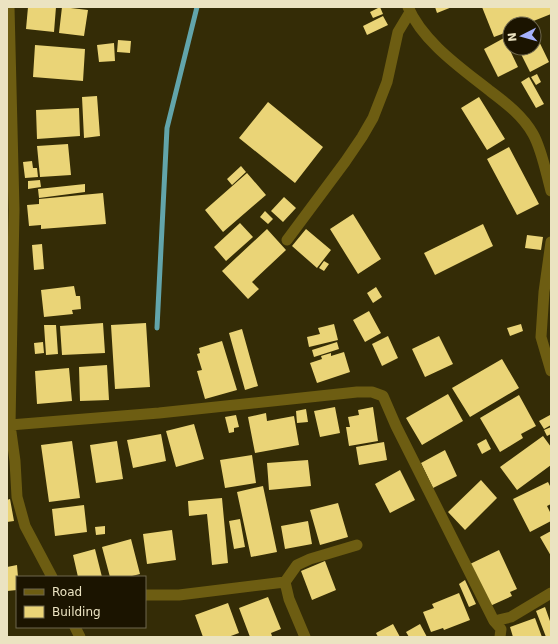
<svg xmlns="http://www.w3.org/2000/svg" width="558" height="644" font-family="'DejaVu Sans',sans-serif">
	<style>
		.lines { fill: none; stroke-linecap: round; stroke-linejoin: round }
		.stream { stroke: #62a5ab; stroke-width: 5 }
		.building { fill: #ead477 }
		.minor { stroke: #6d5d12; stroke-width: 11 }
		.tertiary { stroke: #6d5d12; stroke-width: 11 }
	</style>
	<rect width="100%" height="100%" fill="#342c06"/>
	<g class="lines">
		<path class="stream" d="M157,328L167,128L197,7"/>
	</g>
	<path class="building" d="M28,7H56L54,32L26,29Z
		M62,7L88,10L84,36L59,33Z
		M380,7L383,14L373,18L370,12Z
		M435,7H452L437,13Z
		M482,7H551V14L526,24H510V31L494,37Z
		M383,16L388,25L367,35L363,26Z
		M534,31L549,62L530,72L518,48H534Z
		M504,38L518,67L498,77L484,49Z
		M118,40L131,41L130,53L117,52Z
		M114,43L115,61L99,62L97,45Z
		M35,45L85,49L83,81L33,77Z
		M537,74L541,82L536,85L531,77Z
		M529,77L544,104L536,108L521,82Z
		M97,96L100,136L84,138L82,97Z
		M479,97L505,139L487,150L461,108Z
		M268,102L323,147L295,183L239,138Z
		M79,108L80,136L37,139L36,110Z
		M68,144L71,175L40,177L37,146Z
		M509,147L539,204L517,215L487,159Z
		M32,161L33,168H37L38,177L25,178L23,162Z
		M241,166L246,172L232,185L227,179Z
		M247,173L266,195L223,232L205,210Z
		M40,180L41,187L28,189V181Z
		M85,184V192L39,198L38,189Z
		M103,193L106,224L41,229V225L29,226L27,205L39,204V199Z
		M284,197L296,208L283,222L271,211Z
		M265,211L273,219L268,224L260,217Z
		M353,214L381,259L358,274L330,229Z
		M240,223L253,237L226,261L214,247Z
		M483,224L493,246L435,275L424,253Z
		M267,229L286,250L252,282L259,289L248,299L222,271Z
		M306,229L331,250L317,268L292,246Z
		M527,235L543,237L541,250L525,248Z
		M42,244L44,269L34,270L32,245Z
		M324,261L329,264L324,271L319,268Z
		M74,286L76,296H80L81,309L72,310L73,314L44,317L41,290Z
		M376,287L382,297L373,303L367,293Z
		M369,311L381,333L365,342L353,320Z
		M103,323L105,353L62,355L60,326Z
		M146,323L150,387L115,389L111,325Z
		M334,324L338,340L309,347L307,337L320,334L318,328Z
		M521,324L523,331L510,336L507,328Z
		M44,325H56L58,354L46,355Z
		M242,329L258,386L245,390L229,333Z
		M388,336L398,358L382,366L372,344Z
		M439,336L453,364L425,377L412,349Z
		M222,341L237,390L205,399L197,371L202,370L197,354L200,353L199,348Z
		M43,342L44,353L35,354L34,343Z
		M337,342L339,349L314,357L312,350Z
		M344,352L350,372L317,383L310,363L322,359L321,356L331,353V356Z
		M502,359L519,388L470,417L452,388Z
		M107,365L109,400L80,401L79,367Z
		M69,368L72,401L37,404L35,371Z
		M448,394L463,421L422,445L406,418Z
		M519,395L536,426L521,434L523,438L500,452L480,418Z
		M335,407L340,433L320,437L314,411Z
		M373,407L378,441L349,446L346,427H350L348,417L359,415L358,410Z
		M306,409L308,422L297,423L296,411Z
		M266,413L267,421L294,416L299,445L255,453L248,417Z
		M236,415L239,427L234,428V432L229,433L225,417Z
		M550,415L551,425L544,429L539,421Z
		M194,424L204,459L176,467L166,431Z
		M551,427V434L547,436L544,430Z
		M161,434L166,461L133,468L127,440Z
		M543,436L551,447V465L517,490L500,467Z
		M486,439L491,449L482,454L477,444Z
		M72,441L80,498L49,502L41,445Z
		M117,441L123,479L96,483L90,445Z
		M384,442L387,460L359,465L356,447Z
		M445,450L457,476L433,488L421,463Z
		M252,455L256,483L225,488L220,460Z
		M308,460L311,486L269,490L267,463Z
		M400,470L415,500L390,513L375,484Z
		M481,480L497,498L465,530L448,512Z
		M548,482L551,488V504L547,506L551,514V521L530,532L513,499Z
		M263,486L277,552L251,557L237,492Z
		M222,498L228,563L212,565L207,514L189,516L188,501Z
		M10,499L14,521L7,522V500Z
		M338,503L348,537L320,545L310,510Z
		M84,505L87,532L55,536L52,509Z
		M240,519L245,547L234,549L229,521Z
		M308,521L312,544L285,549L281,526Z
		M105,526V534L96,535L95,527Z
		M172,530L176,560L147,564L143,534Z
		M551,531V556L540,537Z
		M131,539L140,574L128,577H110L102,547Z
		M95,549L102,577H78L73,555Z
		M499,550L517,589L510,592L512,596L490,606L470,564Z
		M325,561L336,590L312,600L301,571Z
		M17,565L18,577H17V590L7,591V567Z
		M465,580L476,604L469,607L459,584Z
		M459,593L470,620L444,630L443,628L431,632L423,612L434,608L432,604Z
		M268,597L281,629L271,633L272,636L268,637H250L239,608Z
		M228,603L239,633L228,637H203L195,615Z
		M545,607L551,624V637H546L536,611Z
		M535,618L542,637H513L510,627Z
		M393,624L400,637H378L376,633Z
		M420,624L427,637H409L406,632Z"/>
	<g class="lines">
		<path class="minor" d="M9,7L14,210L10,425L15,461L17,497L25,526L52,577
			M287,240L345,162L362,137L373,118L387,82L398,32L410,12
			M10,425L159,413L357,392H372L383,396L396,426L494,621
			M145,595H179L285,582
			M75,627L80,637
			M305,637L289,599L285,582L297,565L310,559L357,545
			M500,637L501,629L494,621L511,617L551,593"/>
		<path class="tertiary" d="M408,7C423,42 461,68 490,91C506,103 523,116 533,134C542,150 546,173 551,191
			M551,242L544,292L541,337L551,371"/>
	</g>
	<rect width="558" height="644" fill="none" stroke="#ebe3c1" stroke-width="16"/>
	<rect x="16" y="576" width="130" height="52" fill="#1b1400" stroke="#6e674d"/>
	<rect x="24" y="589" width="20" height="6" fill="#6d5d12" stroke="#6e674d"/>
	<text x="52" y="596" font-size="12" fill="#ebe3c1">Road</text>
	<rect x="24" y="606" width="20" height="12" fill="#ead477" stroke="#6e674d"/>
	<text x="52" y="616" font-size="12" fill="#ebe3c1">Building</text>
	<g transform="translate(522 36) rotate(264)"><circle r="19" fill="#1b1400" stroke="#6e674d"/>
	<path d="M0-3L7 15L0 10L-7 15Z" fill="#a5b1fc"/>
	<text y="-6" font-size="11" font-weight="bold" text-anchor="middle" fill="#ebe3c1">N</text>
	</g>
</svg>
